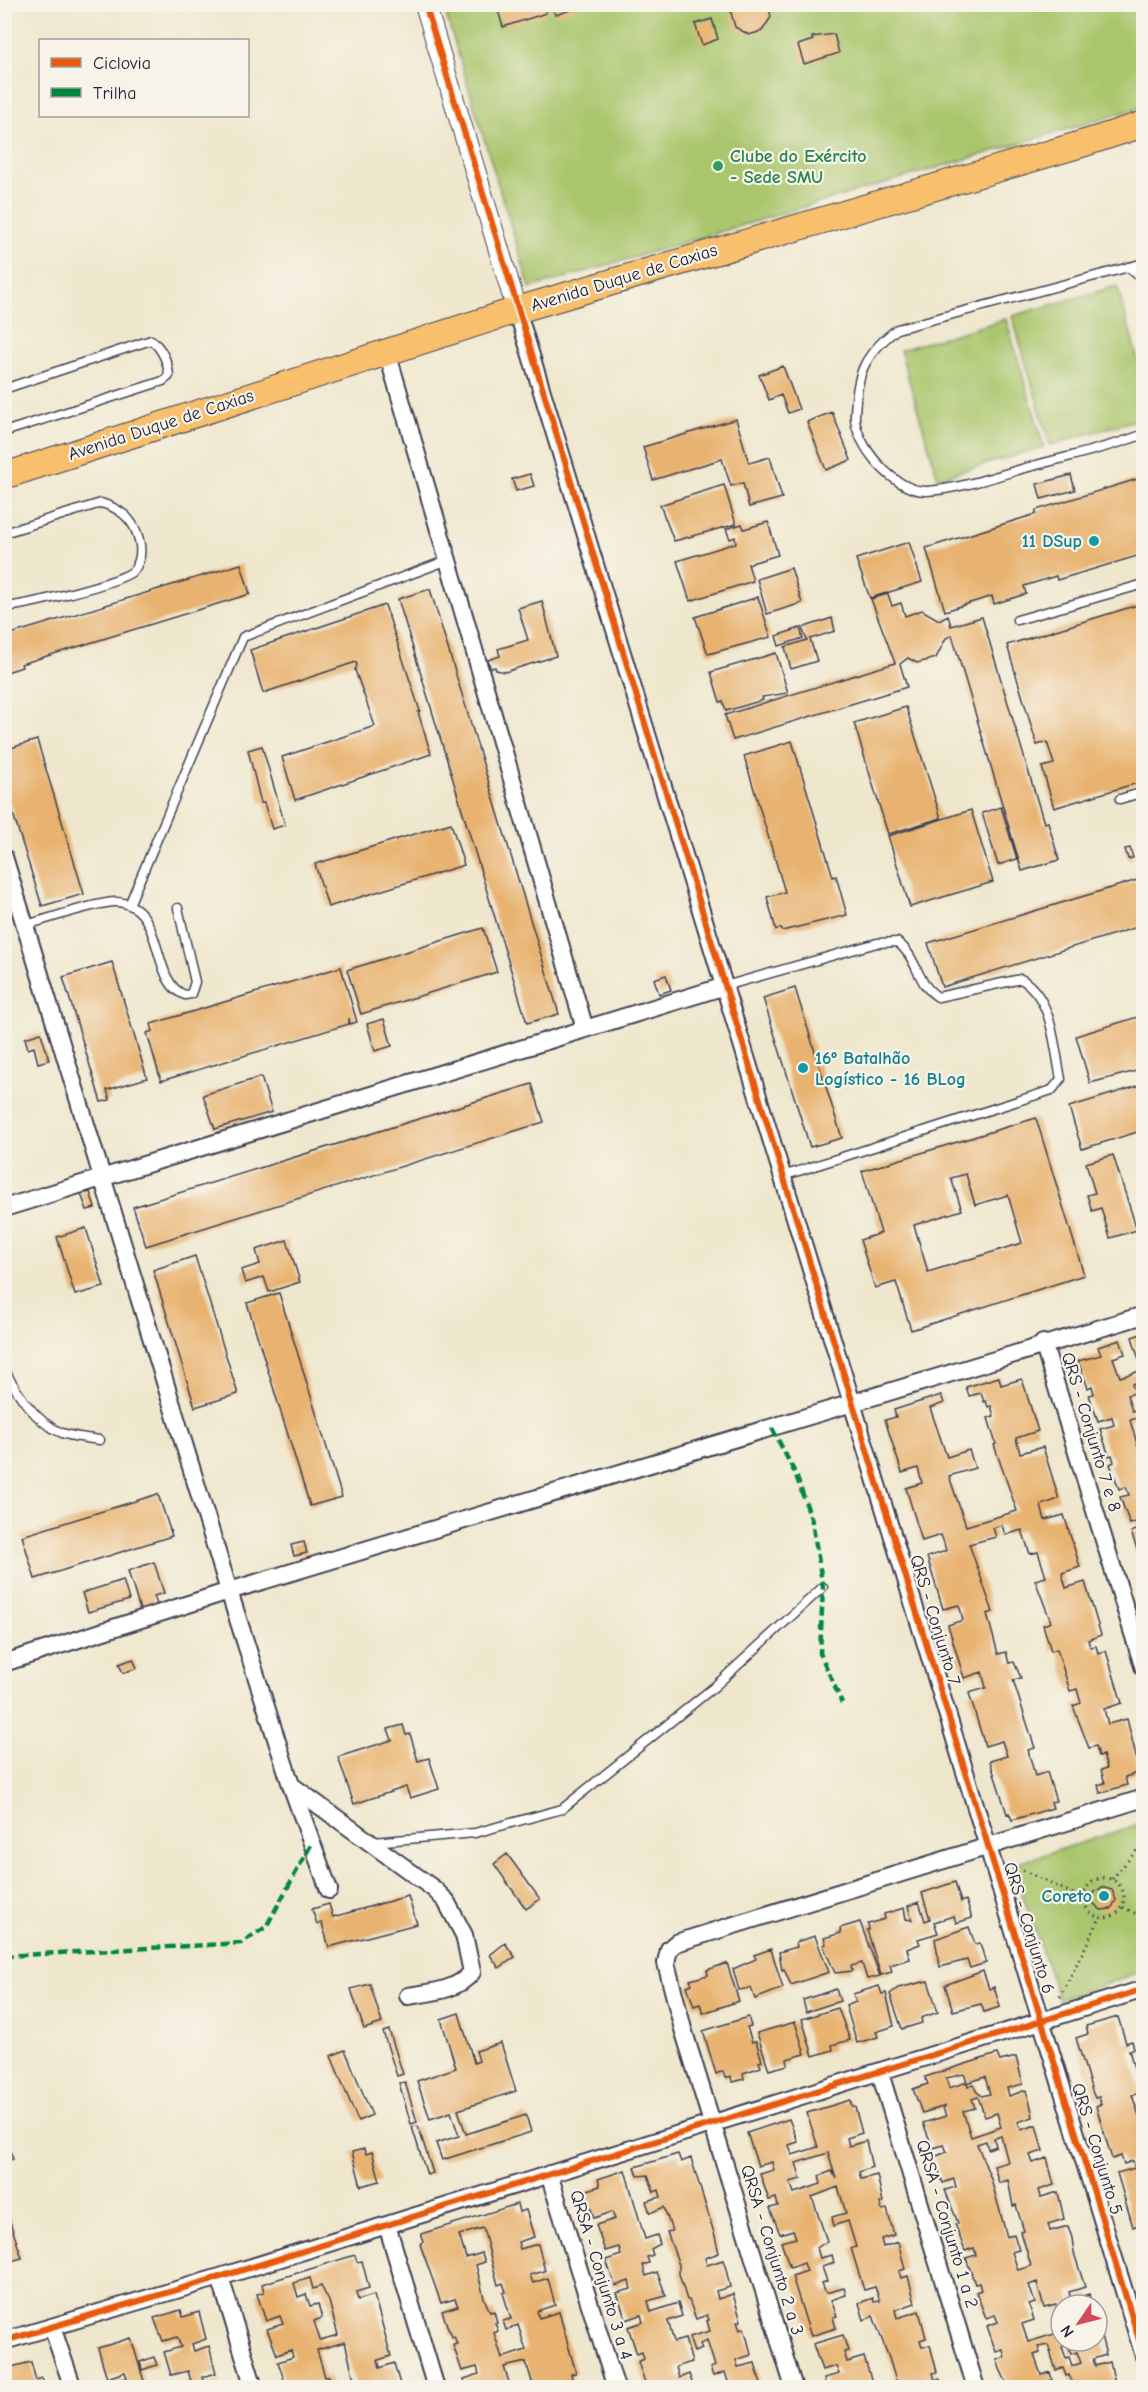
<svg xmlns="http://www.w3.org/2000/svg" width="1148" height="2392" font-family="'Comic Neue',sans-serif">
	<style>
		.green { fill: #aac66d; stroke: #667454; stroke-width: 1.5 }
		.building { fill: #e8b371; fill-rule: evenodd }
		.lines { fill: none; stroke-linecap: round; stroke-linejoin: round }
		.service-casing { stroke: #414051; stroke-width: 11 }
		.minor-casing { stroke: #414051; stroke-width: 20 }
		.tertiary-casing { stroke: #414051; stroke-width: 22 }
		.primary-casing { stroke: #414051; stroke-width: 28 }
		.path { stroke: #414051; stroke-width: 3; stroke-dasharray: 1.5 4.5; stroke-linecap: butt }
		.service { stroke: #fff; stroke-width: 8 }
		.minor { stroke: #fff; stroke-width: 16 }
		.tertiary { stroke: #fff; stroke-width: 20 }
		.primary { stroke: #f8bf6c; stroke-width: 26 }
		.quiet { stroke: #00873e; stroke-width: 4.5; stroke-dasharray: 9 4.5; stroke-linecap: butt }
		.cycleway-casing { stroke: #f7f3e8; stroke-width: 10 }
		.cycleway { stroke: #e8590c; stroke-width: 6 }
		.leisure-dot { fill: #2e9e5b; stroke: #f7f3e8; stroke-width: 2 }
		.culture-dot { fill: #0f9aa8; stroke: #f7f3e8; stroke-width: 2 }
		.labels { text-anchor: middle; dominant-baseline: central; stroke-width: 4.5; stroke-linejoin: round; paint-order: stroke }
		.leisure-label { font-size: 18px; font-weight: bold; fill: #27864d; stroke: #f7f3e8; text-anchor: start }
		.street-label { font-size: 18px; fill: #22223b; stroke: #f7f3e8 }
		.culture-label { font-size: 18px; font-weight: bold; fill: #0d838f; stroke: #f7f3e8; text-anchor: end }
	</style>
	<rect width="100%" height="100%" fill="#f7f3e8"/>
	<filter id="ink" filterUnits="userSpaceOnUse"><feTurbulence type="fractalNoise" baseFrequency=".0167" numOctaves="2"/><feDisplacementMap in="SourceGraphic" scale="12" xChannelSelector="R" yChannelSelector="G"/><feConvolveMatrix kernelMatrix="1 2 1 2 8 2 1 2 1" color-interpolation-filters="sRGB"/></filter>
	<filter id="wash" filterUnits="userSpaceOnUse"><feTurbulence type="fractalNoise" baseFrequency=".008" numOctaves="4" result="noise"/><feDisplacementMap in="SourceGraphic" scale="24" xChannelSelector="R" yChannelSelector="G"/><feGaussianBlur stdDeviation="1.35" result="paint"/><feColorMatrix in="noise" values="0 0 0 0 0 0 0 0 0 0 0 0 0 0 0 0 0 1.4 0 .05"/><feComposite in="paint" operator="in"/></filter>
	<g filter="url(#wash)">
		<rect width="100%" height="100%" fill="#efe7cd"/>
		<path class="green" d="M443,5H1143V107L530,288Z
			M1117,286L1143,377V418L1050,445L1012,316Z
			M1006,319L1044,447L938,478L900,350Z
			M1143,1823V1971L1059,2000L1012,1865Z"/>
		<g id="blocks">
			<path class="building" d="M496,4H544L546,13L503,27Z
				M552,4H572L574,9L555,15Z
				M734,4H768L771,17L762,31L749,35L735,27L731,13Z
				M712,19L718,39L702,45L695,24Z
				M834,34L839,53L804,64L798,45L813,40L812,37Z
				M783,366L799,409L788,413L781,395L769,400L759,375Z
				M832,412L851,460L826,470L807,422Z
				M736,419L749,463L770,457L782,498L749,507L743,483L731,486L722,459L653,480L643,447Z
				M530,474L534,486L516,491L512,479Z
				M1071,475L1075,490L1041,499L1037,484Z
				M1144,477V554L1057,580L1056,576L1024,586L1026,594L994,604L992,596L945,611L926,548L1036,514V510Z
				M724,485L736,524L674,541L660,505Z
				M768,522L778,555L748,564L753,581L690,601L677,561L736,543L735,537L730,539L726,529L742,524L744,529Z
				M909,542L922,582L870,598L856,559Z
				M241,564L250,594L21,664L22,667L4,673V636Z
				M791,568L802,603L767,614L757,579Z
				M430,589L559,1014L527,1023L398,599Z
				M888,594L892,606L901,603L905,616L922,610L939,620L948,615L951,626L982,617L1044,823L1048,822L1059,860L1022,871L952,635L946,638L936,658L917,663L908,658L900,664L907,687L733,740L725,715L895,663L871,599Z
				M758,597L771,637L708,654L695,617Z
				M542,601L556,656L505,672L496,670L495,667L490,668L488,660L500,656L498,649L528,640L518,608Z
				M1144,603V781L1054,808L1042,767L1054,764L1047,742L1037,745L1007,645Z
				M385,605L420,711L418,712L431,754L295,800L282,757L375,726L355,670L357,665L356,662L263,693L250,650Z
				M832,618L835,631L810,639L817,661L791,669L785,647L807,640L802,628Z
				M800,628L803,638L779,646L776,636Z
				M776,653L788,693L762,697L763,700L726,711L723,701L720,702L711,672Z
				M906,707L941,818L888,834L854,723Z
				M37,740L84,894L42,906L4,785V750Z
				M792,741L833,877L836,876L847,915L782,931L781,928L776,930L767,897L785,892L744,756Z
				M262,746L285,825L272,829L264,803H261L248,750Z
				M1001,807L1017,859L998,865L982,813Z
				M971,810L993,882L910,907L888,836Z
				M451,823L464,865L328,907L315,864Z
				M1130,848L1133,858L1128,859L1125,849Z
				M1144,878V925L942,987L928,943Z
				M483,928L497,972L361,1014L347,970Z
				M112,962L147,1078L107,1090L110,1100L101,1102L63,977Z
				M341,967L357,1022L350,1024L349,1018V1024L161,1081L147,1033L153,1031L151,1024Z
				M666,975L671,990L659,994L654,979Z
				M795,988L842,1138L810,1147L763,998Z
				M1144,1015V1069L1090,1083L1076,1036Z
				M384,1019L392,1046L375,1051L367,1024Z
				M41,1033L49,1060L38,1063L34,1047L28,1049L25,1038Z
				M261,1077L272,1112L215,1129L203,1095Z
				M532,1084L544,1122L146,1246L133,1207Z
				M1144,1084V1130L1082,1149L1069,1107Z
				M1036,1118L1084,1275L911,1330L896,1282L875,1288L860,1240L881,1233L862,1171ZM966,1174L975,1205L1008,1195L1022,1243L928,1272L914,1225L962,1210L951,1178Z
				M1113,1155L1137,1230L1110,1238L1101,1208L1092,1211L1087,1195L1095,1193L1086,1163Z
				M85,1190L86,1193L90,1192L95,1208L87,1210L80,1191Z
				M86,1228L104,1287L75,1295L57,1237Z
				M287,1240L300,1282L269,1292L264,1277L245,1283L241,1270L260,1264L256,1250Z
				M195,1256L238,1394L195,1407L153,1270Z
				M279,1293L342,1497L310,1506L247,1303Z
				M1144,1333V1359L1139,1360L1132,1337Z
				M1120,1340L1125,1354L1113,1358L1120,1377L1140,1371L1143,1381L1132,1384L1135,1393L1127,1395L1132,1411L1141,1408L1144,1416L1130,1420L1138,1447L1144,1445V1557L1140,1558L1131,1532L1139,1529L1136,1522L1130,1524L1120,1497L1129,1495L1126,1487L1119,1489L1110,1464L1114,1462L1112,1455L1109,1456L1100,1429L1114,1425L1112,1417L1098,1421L1089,1395L1094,1394L1092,1386L1088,1388L1078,1361L1101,1355L1098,1347Z
				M999,1377L1001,1385L1022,1379L1038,1431L1016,1438L1018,1446L1020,1453L1043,1447L1059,1499L1041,1505L1043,1513L1045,1520L1064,1515L1080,1567L1062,1573L1066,1588L1085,1582L1101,1635L1088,1640L1090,1647L1096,1646L1098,1653L1106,1651L1122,1703L1104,1709L1108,1724L1127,1719L1140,1772L1125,1777L1127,1785L1100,1793L1098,1785L1105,1783L1101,1770L1107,1768L1103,1755L1099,1756L1096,1746L1089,1748L1073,1706L1081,1703L1077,1689L1070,1691L1057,1649L1051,1651L1043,1625L1051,1622L1035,1580L1046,1577L1038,1552L1030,1554L1022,1530L1005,1535L1002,1525L993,1528L996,1537L969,1544L993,1612L987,1614L998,1654L1006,1652L1009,1663L1014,1662L1021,1678L1013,1680L1035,1748L1028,1750L1035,1776L1047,1772L1056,1801L1051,1802L1053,1808L1012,1820L1009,1813L1007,1814L990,1761L1007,1756L1002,1741L985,1746L969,1693L986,1688L982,1672L964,1678L948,1625L963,1620L961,1612L959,1605L943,1609L927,1557L946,1551L944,1543L941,1535L922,1541L906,1488L922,1483L920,1476L918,1468L902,1473L885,1420L896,1417L894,1410L941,1395L944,1403L930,1408L947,1457L969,1450L975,1468L949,1476L966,1526L1017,1511L994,1445L996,1444L988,1418L994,1416L991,1406L988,1407L986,1401L984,1402L981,1393L969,1396L966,1387Z
				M158,1494L172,1536L35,1579L22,1536Z
				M304,1542L307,1553L294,1556L291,1545Z
				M154,1562L164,1593L154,1596L158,1607L141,1613L128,1571Z
				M123,1580L129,1600L88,1612L82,1593Z
				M133,1659L137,1668L123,1673L119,1664Z
				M403,1725L406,1735L410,1734L418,1761L429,1758L439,1789L410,1798L406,1787L354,1804L338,1757L392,1740L388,1729Z
				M507,1854L540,1899L526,1909L494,1864Z
				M955,1882L961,1902L966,1900L972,1918L956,1923L954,1916L934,1922L938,1933L918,1939L920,1944L907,1949L910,1959L890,1965L892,1972L881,1975L867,1930H869L868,1924L885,1919L884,1914L904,1908L906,1919L912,1920L908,1906L919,1902L925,1921L930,1919L922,1893Z
				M1102,1887L1112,1890L1116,1900L1111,1909L1101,1910L1093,1903L1094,1893Z
				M408,1896L417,1924L329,1947L322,1923L317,1924L312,1909L329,1904L333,1917Z
				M860,1922L880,1976L867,1979L862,1963L851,1966L852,1971L835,1973L823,1945L826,1944L824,1938L841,1933L840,1928Z
				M969,1927L975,1944L980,1943L986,1963L970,1968L967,1960L940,1967L935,1939Z
				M815,1936L829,1972L791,1985L784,1969L782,1970L779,1952L797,1947L796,1942Z
				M505,1943L515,1957L499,1968L490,1955Z
				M771,1949L783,1988L755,1999L751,1988L739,1990L733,1969L756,1959L754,1955Z
				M727,1963L739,2001L703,2013L700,2004L694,2006L687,1986L692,1984L690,1980L708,1975L707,1970Z
				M983,1971L989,1989L994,1987L1000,2007L984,2012L981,2004L953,2011L945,1985Z
				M928,1981L938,2012L921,2018L922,2023L902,2029L890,1994L898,1988Z
				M370,1984L382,2023L364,2029L351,1989Z
				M879,1986L882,1994L886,1993L894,2026L876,2032L878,2037L857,2043L846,2006L856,2002L853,1994Z
				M836,1989L840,2001L806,2012L803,2000Z
				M838,2008L850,2040L832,2045L833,2050L813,2056L802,2019Z
				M459,2013L474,2063L479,2061L476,2051L501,2043L516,2091L458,2110L466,2134L526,2115L531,2132L442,2160L436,2143L459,2136L451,2112L430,2119L417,2081L456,2068L441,2019Z
				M748,2017L751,2026L747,2027L752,2042L756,2041L762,2061L759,2062L761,2067L743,2073L744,2079L732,2082L731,2076L725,2078L723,2071L716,2074L703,2031Z
				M1118,2017L1126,2043L1132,2041L1134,2049L1129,2050L1141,2093L1132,2095L1144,2130V2223L1133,2227L1117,2173L1135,2168L1133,2161L1124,2164L1121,2156L1112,2159L1096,2106L1101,2104L1099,2097L1095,2098L1092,2091L1076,2038L1088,2034L1086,2026Z
				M795,2022L805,2054L787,2059L788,2065L769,2070L757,2033Z
				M389,2030L403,2074L397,2076L383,2032Z
				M345,2050L372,2115L358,2121L331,2056Z
				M997,2054L1000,2061L1016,2057L1023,2084L1007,2088L1009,2096L1026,2090L1030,2103L1033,2117L1018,2122L1019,2124L1021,2130L1036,2125L1043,2151L1030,2155L1033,2163L1047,2158L1054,2185L1039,2190L1041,2197L1058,2192L1064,2219L1048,2224L1050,2231L1068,2226L1072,2238L1074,2253L1085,2287L1069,2292L1071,2300L1089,2294L1092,2305H1061L1060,2320L1056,2305L1044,2308L1037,2282L1029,2285L1035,2303L1029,2305L1034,2320L1022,2324L1028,2342L1061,2332V2341H1097L1099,2328L1106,2355L1093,2359L1095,2366L1110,2362L1116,2388H1073L1069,2375L1066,2376L1063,2368L1056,2370L1048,2345L1038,2347L1040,2353L1034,2355L1041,2375L1050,2372L1052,2380L1046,2382L1047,2388H1009L1000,2369L997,2360L1005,2357L1003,2350L996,2352L987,2326L998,2322L995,2315L986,2318L976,2292L981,2290L979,2283L975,2284L966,2258L976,2255L974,2248L965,2251L955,2224L958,2223L945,2190L956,2187L954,2179L943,2183L934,2157L947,2152L944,2145L933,2148L923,2123L946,2116L943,2108L946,2106L922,2113L913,2089L928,2084L925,2077ZM964,2074L967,2082L949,2088L946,2078ZM985,2077L990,2094L982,2096L976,2091L974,2084L968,2086L967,2083ZM978,2097L985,2117L997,2113L1001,2127L971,2137L963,2111L975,2108L972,2099ZM1001,2136L1008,2162L994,2166L999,2183L1008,2180L1013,2206L1016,2205L1024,2231L1021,2232L1031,2266L1018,2270L1012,2252L1019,2250L1014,2234L1007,2237L991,2179L977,2144L986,2141L988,2149L996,2146L994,2138ZM1068,2344L1071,2354L1077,2352L1081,2363L1072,2366L1069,2357L1066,2358L1062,2347Z
				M405,2082L417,2122L411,2124L399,2083Z
				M850,2100L852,2107H855L862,2133L847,2138L849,2146L866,2141L872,2167L859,2172L861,2179L877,2175L883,2202L880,2203L882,2210L887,2209L894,2235L881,2239L883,2247L898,2242L905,2269L899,2271L901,2278L908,2276L915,2303L895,2310L897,2318L919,2311L926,2338L920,2340L922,2347L930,2345L937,2372L933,2373L935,2380L940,2379L943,2388H889L897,2384L889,2358L873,2316L864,2320L859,2303L873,2298L874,2302L880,2301L875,2287L864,2290L851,2248L856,2247L848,2221L834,2226L832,2217L846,2213L838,2187L812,2197L827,2241L817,2248L820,2258L832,2255L834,2263L822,2267L827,2281L822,2283L826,2293L844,2288L846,2295L831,2300L837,2316L833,2317L836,2328L811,2336L805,2318L792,2276L807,2271L804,2263L790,2268L781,2242L796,2238L793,2230L780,2234L770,2208L778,2206L776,2198L769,2200L760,2174L774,2170L772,2162L758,2166L747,2133L789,2119L798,2142L789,2145L792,2155L818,2147L807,2113ZM828,2153L836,2179L832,2171L819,2176L821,2184L794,2193L790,2182L801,2179L796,2163Z
				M418,2126L433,2173L427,2175L412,2127Z
				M4,2133L13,2159L4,2162Z
				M364,2149L366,2154L372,2152L380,2181L361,2186L352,2152Z
				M678,2154L681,2162L691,2158L715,2236L719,2253L705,2258L707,2265L723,2260L726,2269L730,2287L716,2291L718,2299L733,2294L741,2321L737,2322L740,2330L744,2328L747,2338L751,2355L736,2360L738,2367L755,2363L762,2388H730L725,2372L713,2376L710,2368L715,2366L707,2340L700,2344L702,2349L694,2352L689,2337L710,2331L707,2321L709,2320L707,2315L696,2319L689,2300H687L679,2274V2265L667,2232L672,2231L664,2207L650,2213L646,2201L661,2197L659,2190L654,2192L648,2175L638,2176L635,2167Z
				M625,2170L645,2239L657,2235L660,2244L651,2249L653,2255L647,2257L649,2263L643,2265L646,2276L657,2272L666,2296L648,2301L651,2312L678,2303L682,2316L668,2321L674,2342L685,2339L692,2362L676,2367L679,2378L689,2374L694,2388H662L660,2384L647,2388L641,2371L638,2362L644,2359L642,2352L637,2354L628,2327L643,2322L641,2315L626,2320L617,2293L631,2289L629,2281L615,2286L606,2260L621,2255L619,2247L605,2251L596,2225L615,2219L612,2212L594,2218L585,2191L600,2186L598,2179Z
				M4,2204L22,2258L4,2263Z
				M517,2204L519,2212L526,2210L534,2237L518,2242L520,2249L538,2244L545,2271L530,2275L533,2283L548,2278L555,2305L537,2311L539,2318L559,2312L576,2373L571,2374L573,2382L580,2380L582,2388H529L533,2385L526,2362L504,2367L511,2388H466L464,2379L479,2374L477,2367L462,2371L453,2345L457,2344L454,2336L451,2337L442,2311L458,2306L455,2299L441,2303L420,2244L424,2242L421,2234ZM483,2228L498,2285L503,2283L506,2292L503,2293L511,2319L503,2321L506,2330L518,2325L526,2350L502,2358L494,2333L498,2331L495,2323H497L494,2311L490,2312L484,2298L476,2265L485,2262L482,2253L466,2258L459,2235Z
				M355,2255L357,2262L362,2261L369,2288L356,2292L358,2300L374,2295L391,2356L378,2360L380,2368L394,2363L401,2388H356L345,2342L317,2350L325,2377L329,2376L333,2388H287L278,2362L293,2357L291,2350L277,2355L267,2329L283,2324L280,2316L266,2321L257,2294L264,2292L262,2284ZM310,2278L313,2289L321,2286L329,2301L338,2335L320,2340L314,2321L322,2318L318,2304L310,2306L306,2294L298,2297L294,2283Z
				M181,2310L183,2317L199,2312L206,2339L192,2344L194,2351L209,2346L216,2373L202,2377L204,2385L219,2381L222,2388H170L191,2381L188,2371L171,2375L164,2352L181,2347L177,2337L163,2341L154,2318Z
				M843,2335L848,2351L844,2352L847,2362L864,2357L874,2388L826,2387L824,2378L839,2374L836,2366L822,2370L813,2344Z
				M131,2338L146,2388H101L127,2378L125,2372L107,2378L98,2348Z
				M154,2357L157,2365L142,2370L140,2362Z
				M31,2362L36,2380L42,2378L45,2388H4V2369Z"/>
		</g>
	</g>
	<g filter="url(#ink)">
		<use href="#blocks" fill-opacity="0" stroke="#414051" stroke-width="1.5"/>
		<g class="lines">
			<g class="service-casing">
				<path id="service" d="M1144,263L897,329C864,355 857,372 855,414C853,444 896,493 927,491C955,490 997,476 1025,468C1064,457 1106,449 1144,434
					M1128,267L1144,280
					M4,389L151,340C162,348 168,362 169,376L163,381L4,432
					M4,533L101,503C116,507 129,515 136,531C141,543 143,558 134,570C125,582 23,606 4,607
					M1017,620L1144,584
					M1120,799L1144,792
					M129,905L243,637L448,560
					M25,925C46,920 96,902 115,902C167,903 149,983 185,995L191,994L195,982L178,908
					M725,986L877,943L897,942C918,957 916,984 938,997L1021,979C1053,998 1054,1046 1061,1079L1052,1090L783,1176
					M4,1369C17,1393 35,1422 62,1433C73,1437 88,1438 100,1440
					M373,1842L475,1833L562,1809L714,1687L823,1587"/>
			</g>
			<g class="minor-casing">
				<path id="minor" d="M517,310L1144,2356
					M387,352L585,1029
					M4,857L229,1591L291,1785L329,1890
					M4,1208L725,986
					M1043,1343L1144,1669
					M4,1663L229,1591L1144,1315
					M291,1785L434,1889L446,1901L464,1935L472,1972C457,1991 431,1992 408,1996
					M880,2073L976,2388
					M549,2174L616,2388
					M387,2225L436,2388
					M220,2277L254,2388
					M52,2327L73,2388
					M4,2341L220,2277L1144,1989
					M794,2388L683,2029L666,1963L669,1949L676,1943L1144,1798"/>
			</g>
			<g class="tertiary-casing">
				<path id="tertiary" d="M425,4L517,310"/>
			</g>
			<g class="primary-casing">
				<path id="primary" d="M4,476L517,310L1085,143L1144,124"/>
			</g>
			<path class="path" d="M1012,1865L1084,1899
				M1084 1898a20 20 0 1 1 40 0a20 20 0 1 1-40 0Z
				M1112,1879L1144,1842
				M1123,1907L1144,1918
				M1060,1997L1100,1918"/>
			<use href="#service" class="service"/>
			<use href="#minor" class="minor"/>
			<use href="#tertiary" class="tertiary"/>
			<use href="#primary" class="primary"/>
			<path class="quiet" d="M772,1428L796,1475L812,1521L823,1587L820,1653L842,1703
				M4,1956L241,1943L266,1927L312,1843"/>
			<g class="cycleway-casing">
				<path id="cycleway" d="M425,4L1144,2356
					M4,2341L220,2277L1144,1989"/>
			</g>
			<use href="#cycleway" class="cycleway"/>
		</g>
	</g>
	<circle class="leisure-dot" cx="718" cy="166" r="6"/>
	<g class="culture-dot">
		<circle cx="1094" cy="541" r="6"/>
		<circle cx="803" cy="1068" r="6"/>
		<circle cx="1104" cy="1896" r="6"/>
	</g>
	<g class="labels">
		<g class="leisure-label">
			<text x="730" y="156">Clube do Exército<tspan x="730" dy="21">- Sede SMU</tspan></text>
		</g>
		<g class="street-label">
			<text transform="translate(624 278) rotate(-17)">Avenida Duque de Caxias</text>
			<text transform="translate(161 425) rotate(-18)">Avenida Duque de Caxias</text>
			<text transform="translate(1091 1432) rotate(73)">QRS - Conjunto 7 e 8</text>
			<text transform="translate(935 1620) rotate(73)">QRS - Conjunto 7</text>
			<text transform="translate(1029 1928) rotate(73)">QRS - Conjunto 6</text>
			<text transform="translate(1097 2149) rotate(73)">QRS - Conjunto 5</text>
			<text transform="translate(947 2224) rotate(73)">QRSA - Conjunto 1 a 2</text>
			<text transform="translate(772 2250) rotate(73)">QRSA - Conjunto 2 a 3</text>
			<text transform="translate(601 2275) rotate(73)">QRSA - Conjunto 3 a 4</text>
		</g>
		<g class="culture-label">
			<text x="1082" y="541">11 DSup</text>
			<text x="815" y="1058" text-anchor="start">16º Batalhão<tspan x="815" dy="21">Logístico - 16 BLog</tspan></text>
			<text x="1092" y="1896">Coreto</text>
		</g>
	</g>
	<rect width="1148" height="2392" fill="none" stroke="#f7f3e8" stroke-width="24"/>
	<rect x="39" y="39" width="210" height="78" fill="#f7f3e8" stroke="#a29fa3" stroke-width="1.5"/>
	<rect x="51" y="58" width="30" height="9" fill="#e8590c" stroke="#a29fa3" stroke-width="1.5"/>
	<text x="93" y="69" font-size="18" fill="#22223b">Ciclovia</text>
	<rect x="51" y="88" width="30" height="9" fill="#00873e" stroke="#a29fa3" stroke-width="1.5"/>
	<text x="93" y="99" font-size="18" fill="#22223b">Trilha</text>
	<g transform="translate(1079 2323) rotate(235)"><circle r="28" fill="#f7f3e8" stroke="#a29fa3" stroke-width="1.5"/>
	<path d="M0-4.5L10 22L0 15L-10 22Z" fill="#d1495b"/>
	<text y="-9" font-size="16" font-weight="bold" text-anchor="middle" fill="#22223b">N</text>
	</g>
</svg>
